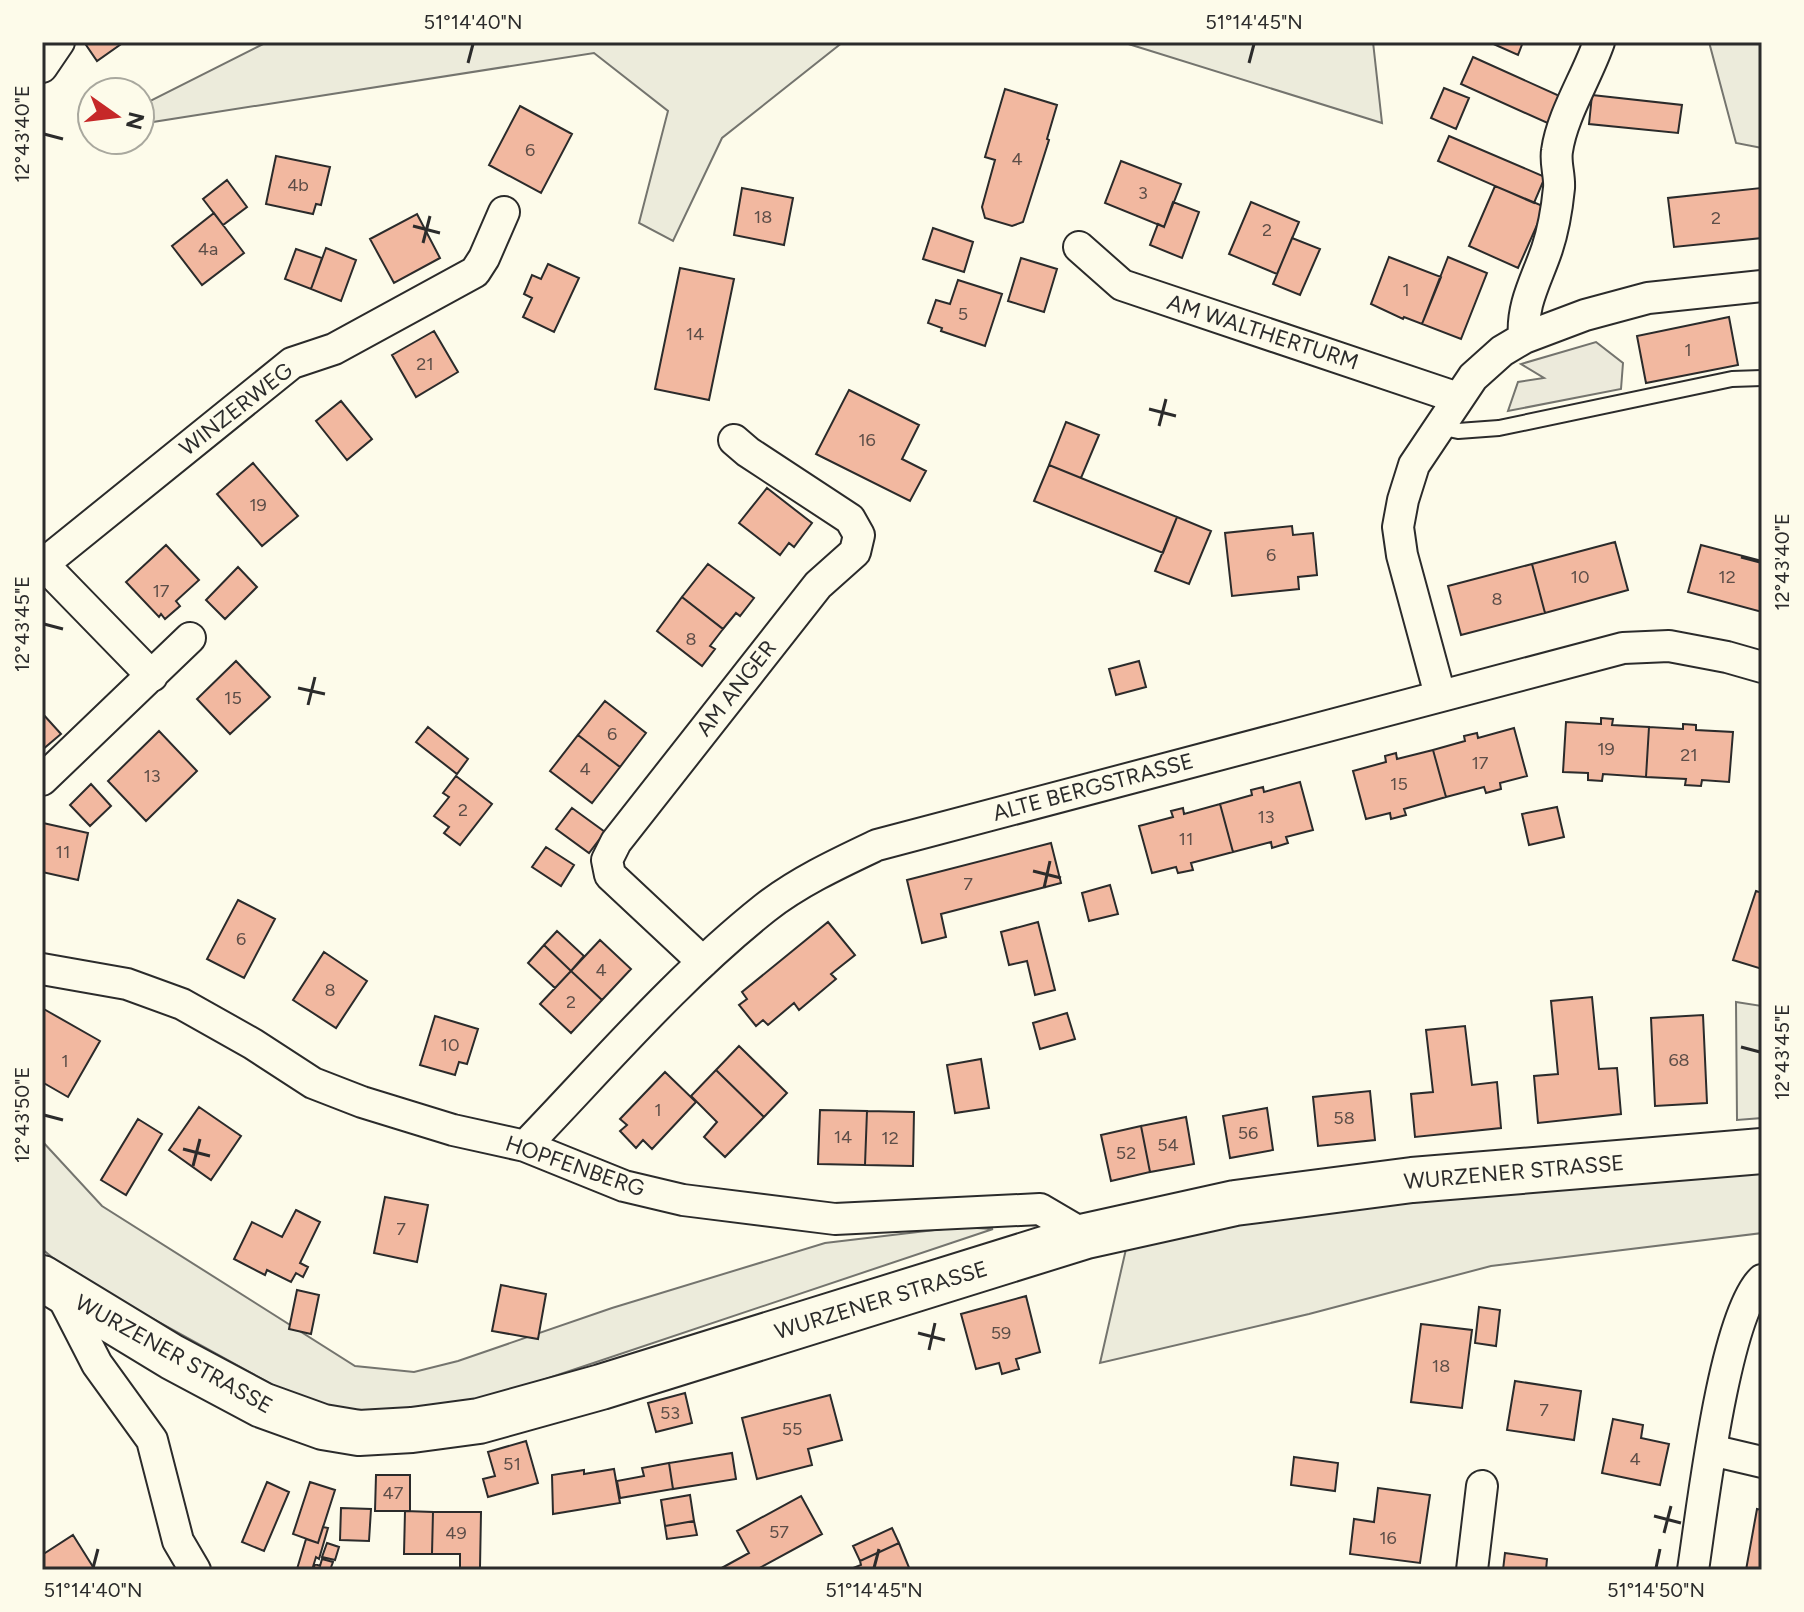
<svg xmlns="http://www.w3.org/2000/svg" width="1804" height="1612" font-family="Figtree,sans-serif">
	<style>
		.green { fill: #ecebdb; stroke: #74746e; stroke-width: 2 }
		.parking { fill: #eceadb; stroke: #74746e; stroke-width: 2 }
		.building { fill: #f2b8a0; stroke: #2b2b2b; stroke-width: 2 }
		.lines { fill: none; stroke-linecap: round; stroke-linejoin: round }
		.service-casing { stroke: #2b2b2b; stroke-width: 18 }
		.minor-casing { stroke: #2b2b2b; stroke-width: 34 }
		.primary-casing { stroke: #2b2b2b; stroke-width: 48 }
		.service { stroke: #fdfbea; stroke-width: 14 }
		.minor { stroke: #fdfbea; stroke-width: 30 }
		.primary { stroke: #fdfbea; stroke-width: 44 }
		.ticks { fill: none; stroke: #2b2b2b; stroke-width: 3 }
		.labels { text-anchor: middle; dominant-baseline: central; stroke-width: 6; stroke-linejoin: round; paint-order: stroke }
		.number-label { font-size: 18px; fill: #5d4e48 }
		.street-label { font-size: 22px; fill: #2b2b2b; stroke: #fdfbea }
		.neatline { fill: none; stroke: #2b2b2b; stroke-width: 3 }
		.ticks-label { font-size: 20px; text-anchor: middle; fill: #2b2b2b }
	</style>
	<rect width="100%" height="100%" fill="#fdfbea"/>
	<path class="green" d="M267,42H843L722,138L673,241L639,223L668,111L594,53L140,124V106Z
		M1122,42H1373L1382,123Z
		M1709,42H1762V148L1736,143Z
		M1736,1002L1762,1006V1118L1737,1120Z
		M42,1141L102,1206L355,1366L414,1372L458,1361L612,1308L825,1243L960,1227L993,1229L474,1403L355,1415L302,1401L75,1276L42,1249Z
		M1762,1171V1233L1491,1266L1309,1314L1100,1363L1126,1249L1239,1222L1414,1200Z"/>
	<path class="parking" d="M1596,342L1623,363L1621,389L1508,411L1518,382L1544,378L1521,364Z"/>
	<path class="building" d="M84,42H124L97,61Z
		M1489,42H1523L1518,55Z
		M1473,57L1564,98L1552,125L1461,84Z
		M1444,88L1469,98L1456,129L1431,118Z
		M1005,89L1057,105L1047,139L1049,140L1023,222L1012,226L985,218L982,207L995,160L985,157Z
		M1592,95L1682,105L1678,133L1589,124Z
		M520,106L572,134L541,193L489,165Z
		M1449,136L1545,177L1534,203L1438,161Z
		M276,156L330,167L321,205L316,204L313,214L266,204Z
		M1121,161L1181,184L1164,227L1105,203Z
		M227,180L247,207L223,225L203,199Z
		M1495,186L1545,207L1518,268L1469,246Z
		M742,188L793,198L784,245L734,235Z
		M1761,188L1762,238L1674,247L1668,198Z
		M1173,202L1199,212L1182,258L1150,245L1158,224L1164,227Z
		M1251,202L1299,222L1277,274L1229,254Z
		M214,213L244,253L202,285L172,246Z
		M417,214L440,258L394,283L370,239Z
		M933,228L973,242L964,272L923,259Z
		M1292,238L1320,249L1300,295L1273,284Z
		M326,248L356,260L341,301L311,289Z
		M296,249L322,258L311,289L285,279Z
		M1389,257L1441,277L1422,324L1404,317L1403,319L1371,304Z
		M1448,257L1487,273L1461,339L1422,324Z
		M1021,258L1057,269L1044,312L1008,301Z
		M548,264L579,278L554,332L523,317L532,298L524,294L532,275L541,279Z
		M680,268L734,279L709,400L655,389Z
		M958,280L1002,294L985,346L941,331L942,328L928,323L936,300L950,304Z
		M1729,317L1738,365L1646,383L1637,336Z
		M434,331L458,372L416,397L392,355Z
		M849,390L919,425L902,459L926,471L910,501L816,454Z
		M341,401L372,439L347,460L316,421Z
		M1066,422L1099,435L1081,478L1049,465Z
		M253,463L298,516L262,546L217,494Z
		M1049,465L1177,517L1163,553L1034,501Z
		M767,488L812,523L794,547L789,543L780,555L739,523Z
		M1177,517L1211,531L1189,584L1155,571Z
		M1292,526L1293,535L1313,533L1317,575L1298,577L1299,589L1232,596L1225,533Z
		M1615,542L1628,590L1545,613L1532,564Z
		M166,545L199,580L176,601L180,606L165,619L161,614L159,617L126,582Z
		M1701,545L1762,561V612L1688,592Z
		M708,564L754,598L740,616L736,613L723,629L682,597Z
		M1532,564L1545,613L1461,635L1448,586Z
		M238,567L257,587L225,619L206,600Z
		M682,597L723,629L710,646L715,649L702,666L657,631Z
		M236,661L270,697L230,734L197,699Z
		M1139,661L1146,687L1116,695L1109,669Z
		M605,701L646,733L620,767L578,735Z
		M42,713L61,734L42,750Z
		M1601,718L1613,719L1612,725L1649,727L1646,777L1603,774L1602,781L1588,780V773L1563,772L1566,722L1601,724Z
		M1683,724L1696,725V730L1733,732L1729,782L1702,780L1701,786L1685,785L1686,779L1646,777L1649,727L1683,729Z
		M428,727L468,759L457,774L416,742Z
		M1514,728L1527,776L1500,783L1501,789L1486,793L1484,787L1446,797L1433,750L1465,741L1464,736L1477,733L1478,738Z
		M159,731L197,771L146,821L108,781Z
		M578,735L620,767L592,803L550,771Z
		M1433,750L1446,797L1404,809L1406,815L1391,819L1390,813L1366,819L1353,771L1386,762L1385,756L1396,753L1397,759Z
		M456,776L492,804L460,845L444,833L449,827L434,816L449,797L443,793Z
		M1300,782L1313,830L1286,837L1288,843L1272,848L1271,842L1233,852L1220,804L1252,795L1251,790L1263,787L1264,792Z
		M91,784L111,806L90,826L70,805Z
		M1220,804L1233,852L1191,863L1193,870L1178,873L1176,867L1152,873L1139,826L1173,817L1171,811L1183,808L1184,814Z
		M1557,807L1564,837L1529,845L1522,814Z
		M572,808L605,832L589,853L556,829Z
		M43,823L88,833L78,880L42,872Z
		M1051,843L1061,883L941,914L946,937L922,943L907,880Z
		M546,847L574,865L561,886L532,867Z
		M1110,885L1118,914L1089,921L1082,893Z
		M1756,891L1762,893V969L1733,960Z
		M238,900L275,919L244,978L207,959Z
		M828,922L855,955L831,974L836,979L799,1010L794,1003L768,1025L763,1020L756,1026L739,1005L747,999L742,992Z
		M1038,922L1055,990L1035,995L1027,961L1009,965L1001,932Z
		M557,931L584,956L571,971L544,945Z
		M600,940L631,969L602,1000L571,971Z
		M544,945L571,971L555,988L528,963Z
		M324,952L367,981L336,1028L293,1000Z
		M571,971L602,1000L571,1033L540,1004Z
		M1592,997L1599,1069L1617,1068L1621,1114L1538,1123L1534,1076L1558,1074L1551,1001Z
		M42,1008L100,1041L68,1097L42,1082Z
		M1067,1013L1075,1039L1040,1049L1033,1023Z
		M1703,1015L1707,1103L1655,1106L1651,1018Z
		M435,1016L478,1029L467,1064L459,1062L455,1075L420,1065Z
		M1465,1026L1472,1085L1497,1082L1501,1128L1415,1137L1411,1094L1433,1092L1426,1030Z
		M739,1046L787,1093L764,1117L716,1070Z
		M981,1059L989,1108L955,1113L947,1065Z
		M716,1070L764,1117L725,1157L704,1137L717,1122L691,1096Z
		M665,1072L696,1102L652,1149L643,1140L636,1148L620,1131L627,1125L620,1119Z
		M1370,1091L1375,1140L1318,1146L1313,1097Z
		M199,1107L241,1136L211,1180L169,1150Z
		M1267,1108L1273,1150L1230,1158L1223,1116Z
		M820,1110L867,1111L865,1165L818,1164Z
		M867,1111L914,1112L913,1166L865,1165Z
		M1186,1117L1194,1164L1150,1172L1141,1126Z
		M138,1119L162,1134L126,1195L101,1180Z
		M1141,1126L1150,1172L1111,1181L1101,1135Z
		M385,1197L428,1205L417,1262L374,1253Z
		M296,1210L320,1222L300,1263L308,1267L303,1277L296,1273L291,1282L267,1270L265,1275L234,1259L252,1222L282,1237Z
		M501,1285L546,1294L538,1339L492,1331Z
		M297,1290L319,1295L311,1334L289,1329Z
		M1026,1296L1040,1352L1016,1359L1019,1369L1002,1374L999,1363L976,1369L961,1314Z
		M1479,1307L1500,1310L1496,1346L1475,1343Z
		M1421,1324L1472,1330L1462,1408L1411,1402Z
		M1515,1381L1581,1391L1574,1440L1507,1430Z
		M685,1393L692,1423L656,1432L648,1403Z
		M830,1395L842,1440L808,1449L812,1465L757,1479L742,1418Z
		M1613,1419L1643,1425L1641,1438L1669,1444L1660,1485L1602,1473Z
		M526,1441L538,1483L488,1497L483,1479L495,1476L488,1452Z
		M732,1453L736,1479L673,1489L669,1463Z
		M1294,1457L1338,1463L1335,1491L1291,1485Z
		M669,1463L673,1489L620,1498L617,1481L644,1476L642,1468Z
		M614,1469L620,1503L553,1514L552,1475L584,1470V1474Z
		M376,1475H410V1511H375Z
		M267,1482L289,1492L264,1551L242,1542Z
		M310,1482L335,1490L318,1543L293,1534Z
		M1378,1488L1430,1495L1420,1563L1350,1554L1354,1519L1374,1522Z
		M690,1495L694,1521L665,1526L661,1500Z
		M801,1496L822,1534L756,1570H718L749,1553L737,1531Z
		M341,1508L371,1509L369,1541L340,1540Z
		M1757,1509L1762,1510V1570H1746Z
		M405,1511L433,1512L432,1554H404Z
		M433,1512H481L480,1568H460V1554H432Z
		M694,1521L697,1535L667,1539L665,1526Z
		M323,1527L328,1528L319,1559L316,1557L312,1570L297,1569L306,1539L318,1543Z
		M892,1528L899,1543L860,1561L853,1546Z
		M73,1535L95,1570H42V1555Z
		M327,1543L339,1547L335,1560L322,1557Z
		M899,1543L910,1570H848L861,1565L860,1561Z
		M1505,1553L1547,1559L1546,1570H1503Z
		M322,1559L333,1562L330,1570H313L315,1564L320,1566Z"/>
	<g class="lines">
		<g class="service-casing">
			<path id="service" d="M1439,427L1458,431L1499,428L1732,379L1762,378"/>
		</g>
		<g class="minor-casing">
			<path id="minor" d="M42,67L59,42
				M1079,247L1122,285L1458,398
				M1524,338C1521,305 1537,279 1547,249C1553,231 1557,208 1559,188C1560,176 1555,163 1557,151C1562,115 1587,77 1599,42
				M43,564L152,676
				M42,565L292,363L334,349L475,272L484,258L504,212
				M1440,695L1402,555L1398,527L1403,500L1414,465L1473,377L1502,351L1524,338L1585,315L1648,298L1762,286
				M42,780L190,638
				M703,962L610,875L607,860L616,842L818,585L855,552L859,535L850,519L748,452L734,440
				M42,969L127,984L182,1004L253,1044L313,1083L362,1102L453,1130L525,1146L624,1186L683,1200L835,1219L1040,1209L1086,1236
				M525,1146C603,1065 677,978 765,908C798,882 839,863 877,845L1623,648L1669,646L1727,657L1762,667
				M59,1290L97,1364L152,1440L178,1541L195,1570
				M1711,1450L1762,1462
				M1472,1570L1482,1486
				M1693,1570C1702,1511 1724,1316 1762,1280"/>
		</g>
		<g class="primary-casing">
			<path id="primary" d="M42,1278L172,1357L262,1405L323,1427L359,1433L412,1430L479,1421L601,1387L1086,1236L1235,1203L1412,1180L1762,1151"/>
		</g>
		<use href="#service" class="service"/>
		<use href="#minor" class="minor"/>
		<use href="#primary" class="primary"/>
	</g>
	<path class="ticks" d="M468,63L473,44M1249,63L1254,44M44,134L63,139M413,226L440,233M423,243L430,216M1149,409L1176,416M1159,426L1166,399M1741,557L1760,562M44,624L63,629M298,688L325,694M308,705L315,677M1033,871L1061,878M1044,888L1050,861M1741,1047L1760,1052M44,1115L63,1120M183,1149L210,1156M193,1166L200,1139M918,1333L945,1340M929,1350L935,1323M1654,1516L1681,1523M1664,1533L1671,1506M93,1568L98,1549M874,1568L879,1549M1656,1568L1660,1549"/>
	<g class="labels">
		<g class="number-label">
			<text x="530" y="150">6</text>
			<text x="1017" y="159">4</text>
			<text x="298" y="185">4b</text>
			<text x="1143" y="193">3</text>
			<text x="763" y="217">18</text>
			<text x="1716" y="218">2</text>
			<text x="1267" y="230">2</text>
			<text x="208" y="249">4a</text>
			<text x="1406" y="290">1</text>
			<text x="963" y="314">5</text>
			<text x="695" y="334">14</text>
			<text x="1688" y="350">1</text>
			<text x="425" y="364">21</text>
			<text x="867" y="440">16</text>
			<text x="258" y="505">19</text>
			<text x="1271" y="555">6</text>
			<text x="1580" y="577">10</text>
			<text x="1727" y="577">12</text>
			<text x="161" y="591">17</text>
			<text x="1497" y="599">8</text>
			<text x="691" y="639">8</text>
			<text x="233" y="698">15</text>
			<text x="612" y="734">6</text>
			<text x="1606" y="749">19</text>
			<text x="1689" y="755">21</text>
			<text x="1480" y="763">17</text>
			<text x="585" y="769">4</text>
			<text x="152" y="776">13</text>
			<text x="1399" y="784">15</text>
			<text x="463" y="810">2</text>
			<text x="1266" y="817">13</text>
			<text x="1186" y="839">11</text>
			<text x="63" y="852">11</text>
			<text x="968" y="884">7</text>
			<text x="241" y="939">6</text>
			<text x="601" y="970">4</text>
			<text x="330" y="990">8</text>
			<text x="571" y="1002">2</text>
			<text x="450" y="1045">10</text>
			<text x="1679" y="1060">68</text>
			<text x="65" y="1061">1</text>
			<text x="658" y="1110">1</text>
			<text x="1344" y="1118">58</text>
			<text x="1248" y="1133">56</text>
			<text x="843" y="1137">14</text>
			<text x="890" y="1138">12</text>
			<text x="1168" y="1145">54</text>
			<text x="1126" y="1153">52</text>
			<text x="401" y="1229">7</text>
			<text x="1001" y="1333">59</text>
			<text x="1441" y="1366">18</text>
			<text x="1544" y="1410">7</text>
			<text x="670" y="1413">53</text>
			<text x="792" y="1429">55</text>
			<text x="1635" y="1459">4</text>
			<text x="512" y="1464">51</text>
			<text x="393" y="1493">47</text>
			<text x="779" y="1532">57</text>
			<text x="456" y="1533">49</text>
			<text x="1388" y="1538">16</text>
		</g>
		<g class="street-label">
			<text transform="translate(1263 332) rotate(18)">AM WALTHERTURM</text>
			<text transform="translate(236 409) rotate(-38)">WINZERWEG</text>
			<text transform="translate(736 688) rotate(-52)">AM ANGER</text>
			<text transform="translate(1093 787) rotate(-15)">ALTE BERGSTRASSE</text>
			<text transform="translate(575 1166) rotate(19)">HOPFENBERG</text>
			<text transform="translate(1514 1172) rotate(-5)">WURZENER STRASSE</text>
			<text transform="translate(881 1300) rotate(-17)">WURZENER STRASSE</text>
			<text transform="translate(174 1354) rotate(29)">WURZENER STRASSE</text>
		</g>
	</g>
	<rect width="1804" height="1612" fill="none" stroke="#fdfbea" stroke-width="88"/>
	<g transform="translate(116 116) rotate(104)"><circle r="38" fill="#fdfbea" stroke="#a9a89e" stroke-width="2"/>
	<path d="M0-6L14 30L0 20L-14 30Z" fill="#c62828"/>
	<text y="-12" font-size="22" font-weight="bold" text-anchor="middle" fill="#2b2b2b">N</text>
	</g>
	<rect x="44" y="44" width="1716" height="1524" class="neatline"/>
	<g class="ticks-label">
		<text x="473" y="29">51°14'40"N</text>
		<text x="1254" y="29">51°14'45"N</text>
		<text transform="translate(22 134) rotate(-90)" y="7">12°43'40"E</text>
		<text transform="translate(1782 562) rotate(-90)" y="7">12°43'40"E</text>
		<text transform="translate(22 624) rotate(-90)" y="7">12°43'45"E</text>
		<text transform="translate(1782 1052) rotate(-90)" y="7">12°43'45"E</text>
		<text transform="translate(22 1115) rotate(-90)" y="7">12°43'50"E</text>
		<text x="93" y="1597">51°14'40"N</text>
		<text x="874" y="1597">51°14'45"N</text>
		<text x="1656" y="1597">51°14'50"N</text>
	</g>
</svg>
